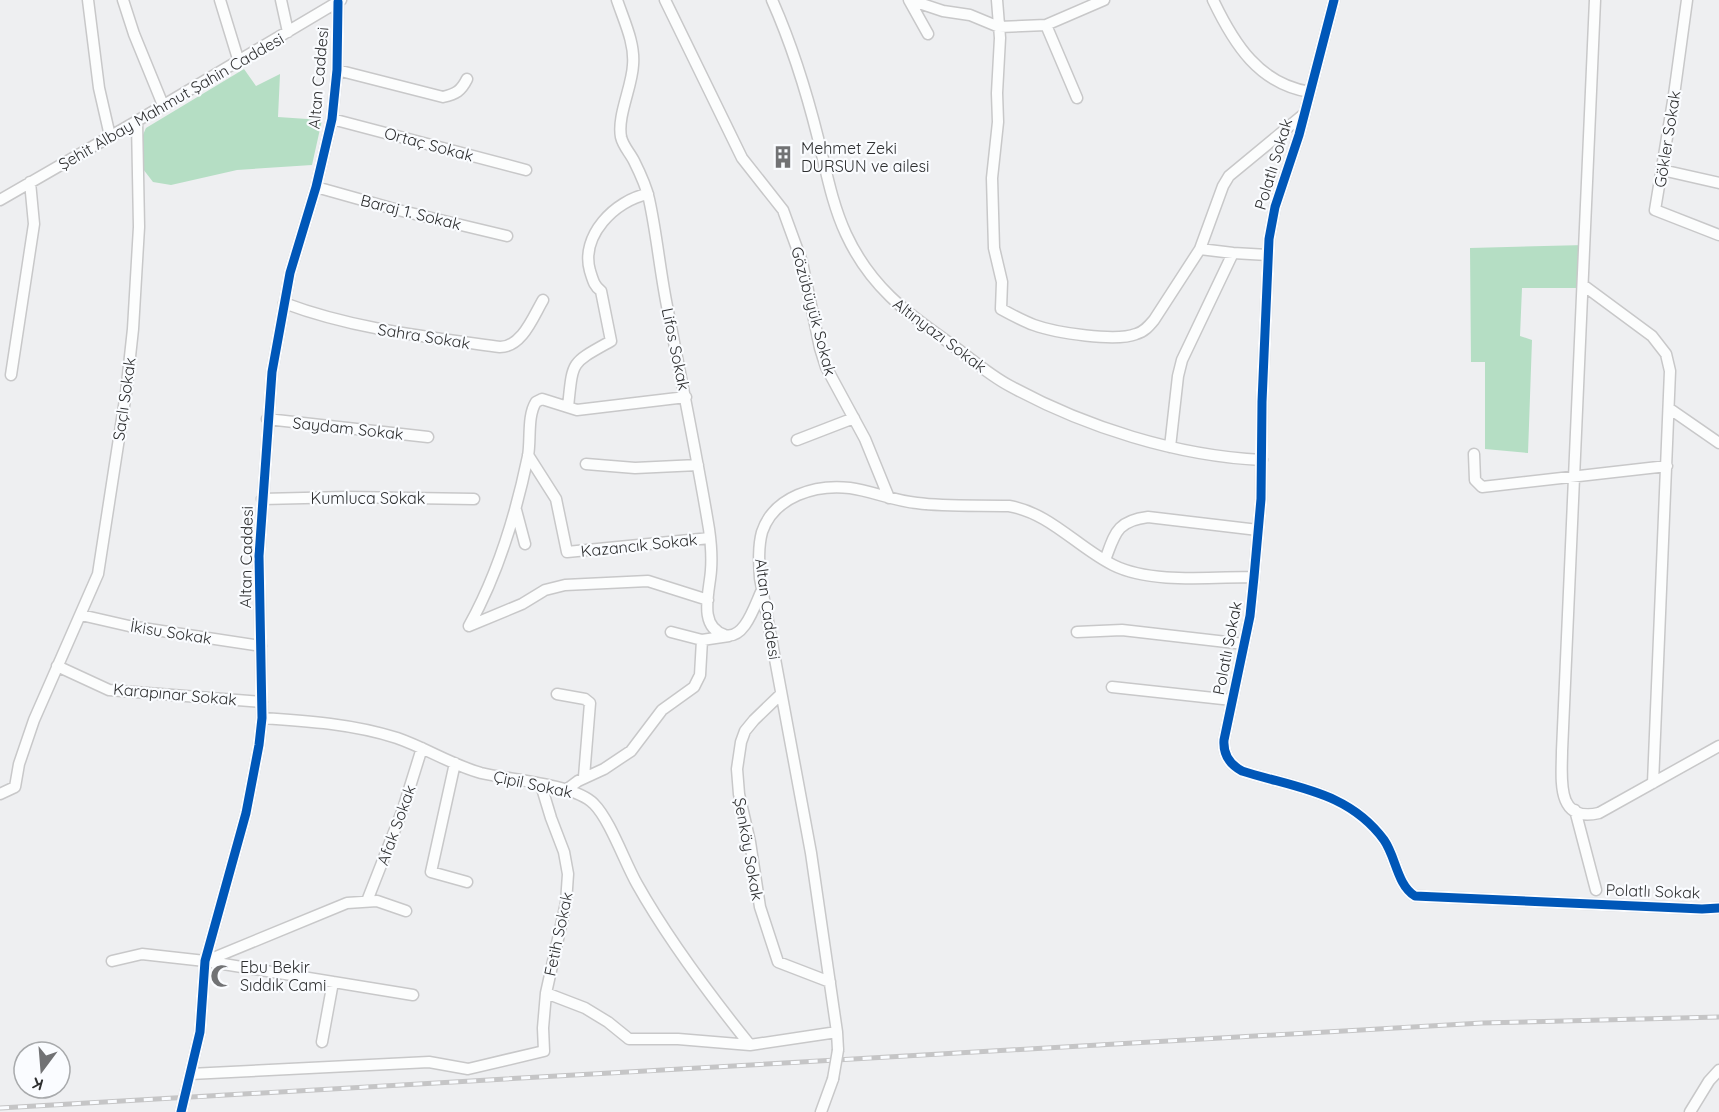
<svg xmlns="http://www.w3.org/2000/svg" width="1719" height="1112" font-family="Quicksand,sans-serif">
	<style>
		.green { fill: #b5dec4 }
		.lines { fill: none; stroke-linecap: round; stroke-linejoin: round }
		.minor-casing { stroke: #c8c8c9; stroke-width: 13 }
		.minor { stroke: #fcfdfd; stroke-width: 10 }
		.rail-casing { stroke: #c5c5c6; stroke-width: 5 }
		.rail { stroke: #fafcff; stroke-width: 3; stroke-dasharray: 9; stroke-linecap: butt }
		.minor-bridge-casing { stroke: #c8c8c9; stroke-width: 13; stroke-linecap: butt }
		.minor-bridge { stroke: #fcfdfd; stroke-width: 10 }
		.cycleway-casing { stroke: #fafcff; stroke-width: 13 }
		.cycleway { stroke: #0057b8; stroke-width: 9 }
		.labels { text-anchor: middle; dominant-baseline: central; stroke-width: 4.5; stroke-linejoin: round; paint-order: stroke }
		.street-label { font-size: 16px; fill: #2e2f30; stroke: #fafcff }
		.poi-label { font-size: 16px; fill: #2e2f30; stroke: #fafcff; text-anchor: start }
	</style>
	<rect width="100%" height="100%" fill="#eeeff1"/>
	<path class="green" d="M244,69L256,86L280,74L278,117L322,120L312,165L237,170L171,185L153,182L143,169L142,137L146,128Z
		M1585,245L1583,288H1522L1520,336L1532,340L1528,453L1485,449V362H1471L1470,248Z"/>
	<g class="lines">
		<g class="minor-casing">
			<path id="minor" d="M88,0L99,88L110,136
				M123,0L134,34L163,105
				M220,0L239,62
				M281,0L288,32
				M617,0C624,21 635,43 633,65C632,87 617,116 621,137C623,146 630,153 634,161C640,173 646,185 649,199C657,235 660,273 668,311C682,384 697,456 709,529C711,543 712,557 711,570C710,590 697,627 725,635C745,640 755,604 762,590
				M665,0L742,158L783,210L802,262L820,348L826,367L865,439L889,498
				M772,0C792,45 806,90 818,138C826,170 832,204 846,234C870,286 905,312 951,344C970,358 989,375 1010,386C1085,427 1177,456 1262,460
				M909,0L928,34
				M910,0L943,11L970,15L999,27L1046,25L1104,0
				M997,0L1000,38L997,93L998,122L992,178L994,248L1002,282L1001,309C1012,315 1023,321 1034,325C1056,333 1116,342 1136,334C1144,332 1149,326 1154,320L1200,249L1223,186L1229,176L1304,114
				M1213,0C1234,44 1259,84 1310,92
				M1334,0L1299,135L1275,207L1269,239L1262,402L1261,499L1254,577L1250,616L1224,740C1223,754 1229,764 1242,771C1295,788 1348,791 1384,840C1396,857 1397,885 1415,896L1702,909L1719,908
				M1595,0L1562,751C1562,778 1555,823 1599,813L1719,746
				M1687,0L1674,95L1655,210L1719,235
				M1046,25L1077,98
				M337,70L443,97C456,94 461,91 467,79
				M332,119L526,170
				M1662,170L1719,183
				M316,187L398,210L507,236
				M0,200L137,121L341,0
				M1200,249L1233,253L1268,255
				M1583,285L1652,336L1666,354L1670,371L1653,783
				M284,303C353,329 427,337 500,347C522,347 533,317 543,300
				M11,375L34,224L30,182
				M568,407C573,360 570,364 611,341L601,291C594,286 593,280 590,271C580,236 615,200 648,194
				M1670,409L1719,443
				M267,419L428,437
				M797,440L854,418
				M1170,447L1178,376L1182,360L1233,253
				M1474,454L1475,480L1482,487L1667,466
				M528,455L556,499L567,552L710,538
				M586,464L635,468L698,465
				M262,499L346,497L474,499
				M516,510L525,544
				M1105,560C1115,534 1116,521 1148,517L1258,530
				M81,615L129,626L261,646
				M469,626C498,574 516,514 528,456C531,440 527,416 536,402L542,399L577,410L686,397
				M469,626L522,604L545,590L565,585L648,581L708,600
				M671,632L702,640L729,636
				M1077,632L1122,630L1244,644
				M57,666L109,690L262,702
				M1112,687L1232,700
				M557,694L585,699L590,703L584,777
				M781,694L754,720L745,731L741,742L737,769L739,794L750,842L760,907L778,962L830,982
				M262,718C308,721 353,724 397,738C426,748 452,765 481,773C510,780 575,784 594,804C610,820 625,863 637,884C669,941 709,994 750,1045
				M455,763L431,872L467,882
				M566,790L578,781L604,769L631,751L662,710L694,687L700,675L702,640
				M0,794L15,787L19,764L34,720L98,574L126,393L133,329L139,227L137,121
				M1575,810L1596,890
				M367,901L403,809L422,748
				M112,961L142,954L205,961L413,995
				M206,961L347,903L377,901L406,911
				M546,993L585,1008L608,1022L629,1039H678L750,1045L837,1032
				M322,1042L333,982
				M838,1050L837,1032L811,853L760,578C759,563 758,547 762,532C774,496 816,484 850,488C872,491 894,501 917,503C947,507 979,505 1009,506C1050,513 1077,547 1113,565C1151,584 1211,577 1254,577
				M190,1074L429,1062L468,1069L544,1051L543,1028L546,993L566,903L568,874L564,852L551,818L541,785
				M181,1112L200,1032L205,961L246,813L259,745L262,718L259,556L272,372L290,273L316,187L332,119L337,70L338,2
				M821,1112L833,1079
				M1690,1112L1709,1081L1719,1070"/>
		</g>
		<use href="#minor" class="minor"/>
		<g class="rail-casing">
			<path id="rail" d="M0,1108L1482,1023L1719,1017"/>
		</g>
		<use href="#rail" class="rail"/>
		<g class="minor-bridge-casing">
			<path id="minor-bridge" d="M833,1079L838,1050"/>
		</g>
		<use href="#minor-bridge" class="minor-bridge"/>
		<g class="cycleway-casing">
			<path id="cycleway" d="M1334,0L1299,135L1275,207L1269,239L1262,402L1261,499L1254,577L1250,616L1224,740C1223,754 1229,764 1242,771C1295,788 1348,791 1384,840C1396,857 1397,885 1415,896L1702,909L1719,908
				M181,1112L200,1032L205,961L246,813L259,745L262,718L259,556L272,372L290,273L316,187L332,119L337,70L338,2"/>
		</g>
		<use href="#cycleway" class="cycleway"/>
	</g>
	<defs>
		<g id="building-bare" transform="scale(1.8)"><path d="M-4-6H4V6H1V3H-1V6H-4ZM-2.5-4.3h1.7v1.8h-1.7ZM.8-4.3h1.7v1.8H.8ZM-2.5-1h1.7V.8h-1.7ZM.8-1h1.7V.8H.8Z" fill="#717274" stroke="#fafcff" stroke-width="2.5" paint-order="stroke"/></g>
		<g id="mosque-bare" transform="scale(1.8)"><path d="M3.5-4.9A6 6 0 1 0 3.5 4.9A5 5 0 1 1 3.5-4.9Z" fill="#717274" stroke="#fafcff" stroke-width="2.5" paint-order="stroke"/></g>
	</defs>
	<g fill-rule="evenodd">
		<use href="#building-bare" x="783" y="157"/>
		<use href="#mosque-bare" x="222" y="976"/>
	</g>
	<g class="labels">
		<g class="street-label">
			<text transform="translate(318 78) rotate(-85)">Altan Caddesi</text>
			<text transform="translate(171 101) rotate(-30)">Şehit Albay Mahmut Şahin Caddesi</text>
			<text transform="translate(1667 139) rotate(-81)">Gökler Sokak</text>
			<text transform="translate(429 144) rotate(15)">Ortaç Sokak</text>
			<text transform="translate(1273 164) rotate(-73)">Polatlı Sokak</text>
			<text transform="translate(411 212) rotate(14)">Baraj 1. Sokak</text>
			<text transform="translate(814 311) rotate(75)">Gözübüyük Sokak</text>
			<text transform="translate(940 335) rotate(37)">Altınyazı Sokak</text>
			<text transform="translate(424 336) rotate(9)">Sahra Sokak</text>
			<text transform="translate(676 349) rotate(78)">Lifos Sokak</text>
			<text transform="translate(124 399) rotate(-82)">Saçlı Sokak</text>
			<text transform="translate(348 428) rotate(6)">Saydam Sokak</text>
			<text x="368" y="498">Kumluca Sokak</text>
			<text transform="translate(639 545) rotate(-6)">Kazancık Sokak</text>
			<text transform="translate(246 557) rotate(-89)">Altan Caddesi</text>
			<text transform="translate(768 609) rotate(82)">Altan Caddesi</text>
			<text transform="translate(171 632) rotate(9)">İkisu Sokak</text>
			<text transform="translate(1227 648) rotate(-79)">Polatlı Sokak</text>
			<text transform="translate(175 694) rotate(5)">Karapınar Sokak</text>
			<text transform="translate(533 784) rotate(12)">Çipil Sokak</text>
			<text transform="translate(396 825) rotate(-70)">Afak Sokak</text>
			<text transform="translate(749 849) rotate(80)">Şenköy Sokak</text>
			<text transform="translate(1653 891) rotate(2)">Polatlı Sokak</text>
			<text transform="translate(558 934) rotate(-78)">Fetih Sokak</text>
		</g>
		<g class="poi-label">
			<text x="801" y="148">Mehmet Zeki<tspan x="801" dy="18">DURSUN ve ailesi</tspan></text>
			<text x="240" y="967">Ebu Bekir<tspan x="240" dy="18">Sıddık Cami</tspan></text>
		</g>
	</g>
	<g transform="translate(42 1070) rotate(196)"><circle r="28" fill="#fafcff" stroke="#a8aaac" stroke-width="1.5"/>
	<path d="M0-4.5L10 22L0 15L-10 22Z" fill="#717274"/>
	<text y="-9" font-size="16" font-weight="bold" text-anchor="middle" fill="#2e2f30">K</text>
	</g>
</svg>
